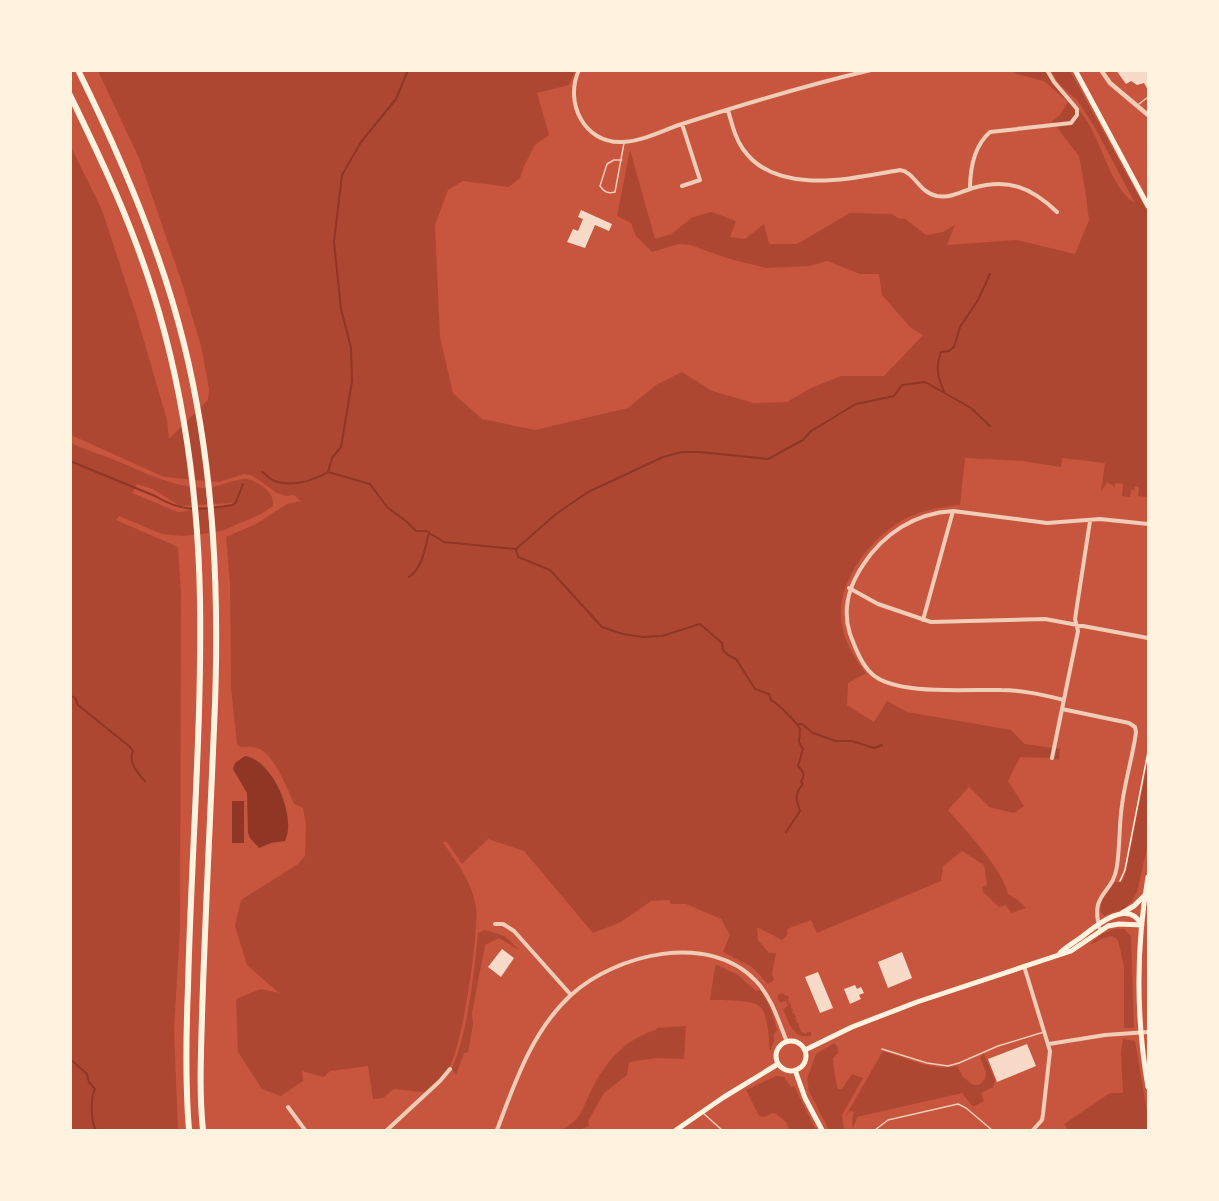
<svg xmlns="http://www.w3.org/2000/svg" width="1219" height="1201" font-family="Mulish,sans-serif">
	<style>
		.green { fill: #ae4732; fill-rule: evenodd }
		.water { fill: #8f3625 }
		.lines { fill: none; stroke-linecap: round; stroke-linejoin: round }
		.stream { stroke: #8f3625; stroke-width: 2 }
		.building { fill: #f7dbc8 }
		.path { stroke: #fff3e0; stroke-width: 1.5 }
		.service { stroke: #f1ccb7; stroke-width: 1.5 }
		.minor { stroke: #f1ccb7; stroke-width: 4 }
		.tertiary { stroke: #f1ccb7; stroke-width: 4.5 }
		.primary { stroke: #fff3e0; stroke-width: 5 }
		.motorway { stroke: #fff3e0; stroke-width: 6 }
	</style>
	<rect width="100%" height="100%" fill="#c8553d"/>
	<path class="green" d="M98,71H575L569,85L537,93L549,135L535,145L525,164L520,178L509,187L463,181L448,190L435,225L440,337L453,393L482,419L535,430L628,408L656,385L682,372L712,391L754,403L787,402L811,388L841,376H884L923,335L910,327L882,295L879,274H860L827,261L809,266L766,268L730,259L690,245L679,244L652,252L636,236L631,223L617,216L630,150L655,239L671,234L693,217L712,212L736,221L730,237L745,239L764,224L769,244H797L850,213L892,214L898,218L905,219L926,235L943,232L955,225L947,245L1017,240L1075,254L1089,220L1085,189L1079,156L1052,121L1060,115L1068,102L1044,81L1017,74L1013,71H1045C1059,87 1075,103 1087,121C1102,144 1112,190 1135,203L1094,126L1077,100L1060,85L1051,71H1070L1148,213V497L1138,496L1139,487L1135,486L1134,490H1131L1130,497L1122,496L1123,484L1115,483V487L1107,482L1101,492L1105,463L1062,458L1061,467L1023,461L965,458L960,505C939,507 917,511 898,523C870,540 840,579 841,614C841,635 853,657 866,673L848,683L847,705L874,722L887,701L907,712L1011,730L1025,744L1060,749L1059,760L1052,758L1020,757L1008,781L1024,806L1014,813L989,807L969,787L948,810C966,831 1002,868 1008,894L1018,900L1026,908L1011,913L1006,905L999,907L983,892L982,887L987,885L984,865L962,851L943,866L941,881L817,933L811,920L787,929L788,934L782,940L757,927L758,940L769,953H776L772,974L774,980L768,984L752,967L723,952L730,935L721,919L686,904H671L669,900L651,901L621,922L593,933L524,851L488,839L462,864L447,842H443C456,862 472,881 476,907C479,934 463,1041 450,1066C444,1076 434,1084 425,1092L394,1089L383,1098L373,1099L368,1066L330,1071L324,1077L302,1071L303,1081L281,1096L262,1089L238,1052L236,999L261,989L279,993L247,965L235,926L241,900L298,864L305,856L306,825L303,808L294,804C288,789 274,756 260,749C254,746 247,747 241,747L237,744L231,687L230,583L226,537L256,524L287,504L301,501L294,495L286,496L277,493L253,476L244,474L219,482L164,477L71,435L70,145L102,210L137,317L167,420L169,439L208,400L209,389L201,346L183,286L139,158Z
		M71,443C83,449 97,453 110,458C143,471 165,485 202,488C217,489 240,475 251,480C262,484 275,494 273,506L261,514L224,530L210,533L182,536L162,534L119,516L116,520L178,547L181,595L180,927L174,1030L178,1130H71ZM137,484L153,489L180,506L232,503L233,505L178,512L132,493Z
		M1148,762V843L1137,892L1132,901L1125,908L1104,916L1100,911L1102,899L1115,882H1122L1125,876Z
		M1114,929H1124L1131,936L1134,1028H1124V966L1118,940L1112,936L1101,939L1092,944L1091,943L1102,934Z
		M485,930L505,936L519,950L499,938L485,945L472,1013L473,1024L468,1052L464,1053L456,1075L452,1069C469,1027 473,978 478,933Z
		M717,965L738,975L756,991L760,990C769,1003 773,1015 777,1030L774,1034V1041L770,1052C769,1041 768,1019 763,1010C757,998 722,1001 710,1000L715,967Z
		M781,993L789,997L788,1001L791,1005V1008L793,1009L792,1012L796,1016L795,1019L797,1020L796,1022L798,1023L801,1032L807,1034V1032H811V1036C793,1039 789,1023 783,1009L788,1006L786,1001L780,1003L777,996Z
		M686,1026L684,1059L656,1058L629,1062L627,1075L604,1093L588,1121L589,1126L579,1130H562C582,1118 581,1111 591,1091C605,1062 625,1039 656,1030L657,1028Z
		M1123,1039L1135,1041L1148,1117V1130H1068L1064,1124L1110,1093H1123L1121,1053Z
		M834,1043L838,1048V1053L833,1058C833,1064 836,1084 838,1089H842L852,1074L863,1078L842,1115L844,1130H829L809,1091L807,1079L816,1054Z
		M883,1051C906,1058 933,1072 957,1066L963,1077L973,1085H979L985,1079L986,1072L980,1057L984,1054L995,1080L993,1087L981,1093L984,1101L973,1107L962,1093L857,1117L853,1129L852,1119L854,1112L850,1111L845,1117Z
		M776,1076L784,1077L791,1087L794,1086L816,1130H789L786,1122L775,1113L770,1114L765,1117L759,1116L746,1090Z"/>
	<path class="water" d="M245,756C273,760 297,817 285,841L271,843L259,848L250,838L248,833L247,793L233,769L235,763Z
		M232,801H244V843H232Z"/>
	<g class="lines">
		<path class="stream" d="M944,392C938,377 935,367 941,352L949,351L954,347L960,327L978,300L990,274
			M70,461L155,496C183,513 200,510 233,505L236,502L243,484
			M262,472C266,474 270,479 274,481C292,487 313,481 328,472L370,484L387,507L407,522L416,531H426L444,542L516,549
			M328,472L332,458L341,447L352,381L351,348L341,309L334,242L342,175L361,142L396,99L408,70
			M516,549L556,514L588,492L663,457L682,452H700L768,459L803,440L811,431L856,404L894,396L902,385L925,382L971,408L990,426
			M516,549L518,557L550,570L602,627L623,634L643,637L662,636L700,624L722,643L723,650L728,655L736,659L755,689L769,694L771,700C779,705 795,720 800,729L799,742L803,749L798,766C804,772 805,775 801,782L803,784C794,794 796,799 800,811L786,832
			M409,577C423,567 425,548 429,532
			M70,695L75,698L78,705L129,746L133,751C128,762 137,773 145,781
			M798,724H802L813,733L836,741H852L874,748L882,745
			M70,1059L87,1074L89,1082L95,1089C90,1098 91,1122 96,1130"/>
	</g>
	<path class="building" d="M1116,70H1148V90L1144,83L1137,85L1131,81L1126,84Z
		M581,210L612,224L609,231L595,225L585,248L567,242L573,229L578,231L583,219L578,217Z
		M502,949L514,958L501,977L488,967Z
		M902,952L912,978L888,988L878,962Z
		M818,972L833,1008L820,1013L805,977Z
		M855,985L857,989L861,987L864,993L859,995L861,999L850,1004L844,989Z
		M1027,1044L1036,1066L997,1082L988,1059Z"/>
	<g class="lines">
		<path class="path" d="M1120,881L1125,870L1148,752"/>
		<path class="service" d="M1139,104L1148,97
			M622,160H614L607,164L600,186C604,192 608,194 615,192L624,143
			M882,1049L927,1063L948,1066L959,1063L998,1046L1044,1032
			M703,1113L722,1130
			M875,1130L888,1120L958,1104L966,1108L992,1130"/>
		<path class="minor" d="M579,70C564,102 584,143 621,142C642,142 663,130 682,124C744,104 807,85 871,70
			M728,110C732,124 735,138 743,149C776,197 853,178 900,170C915,172 919,193 937,196C952,198 960,192 973,188C1008,178 1031,187 1057,212
			M682,124L700,180L682,186
			M970,189C970,168 974,146 990,132L1071,123L1077,115V109L1054,82L1047,70
			M953,511C915,513 883,534 863,565C849,586 842,609 850,634C855,647 861,664 872,674C896,696 969,689 1001,690C1023,690 1043,695 1064,700
			M1090,521L1075,619L1078,631L1062,709L1129,723L1135,727L1136,732C1133,756 1125,780 1122,805C1119,825 1120,846 1117,866C1113,896 1089,891 1100,930
			M849,588L878,604L931,622L1045,619L1148,638
			M923,620L953,511L1047,523L1100,519L1148,524
			M1052,758L1062,709
			M495,924H503L514,931L571,995
			M1024,966L1050,1051L1043,1114L1042,1120L1033,1130
			M1049,1044L1105,1035L1148,1032
			M288,1107L305,1130
			M387,1130L440,1081L450,1069
			M497,1130C515,1082 532,1031 571,995C616,954 709,931 756,981C772,998 778,1020 787,1042"/>
		<path class="tertiary" d="M1101,70L1110,83L1148,115"/>
		<path class="primary" d="M1075,70L1148,206
			M1148,877C1136,947 1136,1018 1148,1087
			M1122,913L1134,906L1145,895
			M1060,953C1067,946 1075,942 1083,936C1097,925 1128,899 1141,924
			M776 1056a15 15 0 1 1 30 0a15 15 0 1 1-30 0Z
			M805,1050L852,1027L917,1002L1071,951L1108,926L1119,924L1142,925
			M795,1070L805,1098L822,1130
			M676,1130L724,1097L778,1064"/>
		<path class="motorway" d="M78,70C121,157 161,250 184,344C215,470 220,599 214,728C210,824 205,920 202,1016C201,1055 199,1092 203,1130
			M70,95C94,145 118,194 137,246C179,357 198,481 200,600C202,729 191,858 188,987C186,1035 185,1082 189,1130"/>
	</g>
	<rect width="1219" height="1201" fill="none" stroke="#fff3e0" stroke-width="144"/>
</svg>
